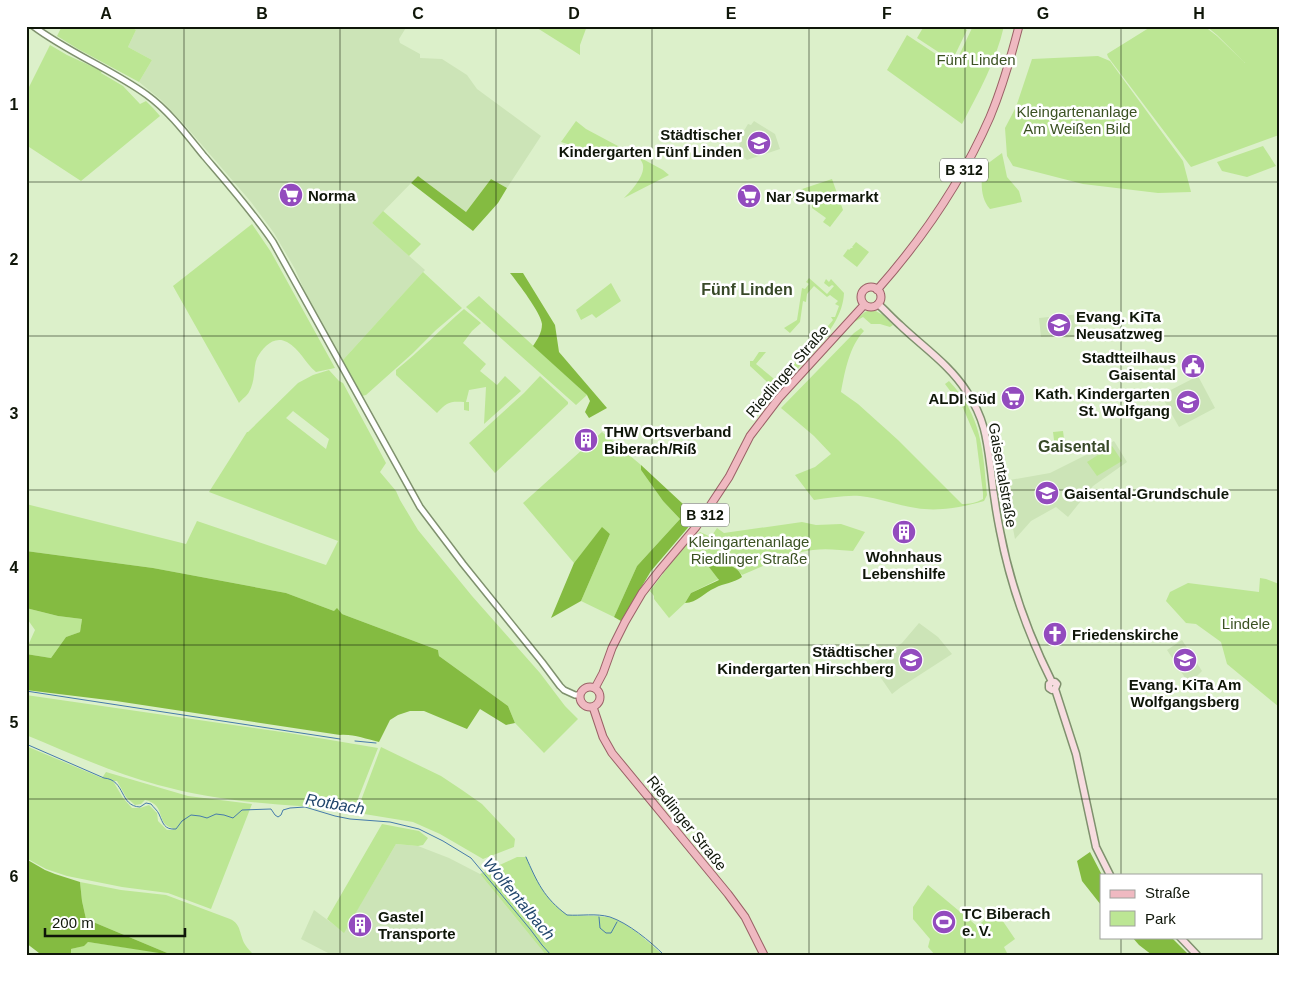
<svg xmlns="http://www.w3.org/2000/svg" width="1305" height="981" font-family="Arial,sans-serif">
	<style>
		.built { fill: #cce4b7 }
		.green { fill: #bce694; fill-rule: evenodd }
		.forest { fill: #84bb41 }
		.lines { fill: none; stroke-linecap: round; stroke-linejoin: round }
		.stream { stroke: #467bab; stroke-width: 1 }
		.tertiary-casing { stroke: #7f916e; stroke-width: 8 }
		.secondary-casing { stroke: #7f916e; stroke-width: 9 }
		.primary-casing { stroke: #9a6166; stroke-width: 9 }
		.tertiary { stroke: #fff; stroke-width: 5 }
		.secondary { stroke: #f7dce0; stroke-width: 6 }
		.primary { stroke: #efb9c1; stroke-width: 7 }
		.grid { fill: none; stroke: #0f1609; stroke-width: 1; stroke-opacity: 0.55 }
		.labels { text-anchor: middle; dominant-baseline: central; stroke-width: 5; stroke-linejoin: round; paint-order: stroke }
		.shield { fill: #fff; stroke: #575c53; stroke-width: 1 }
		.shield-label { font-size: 14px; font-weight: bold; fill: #0f1609 }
		.park-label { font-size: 15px; fill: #3b5223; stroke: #fff }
		.poi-label { font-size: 15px; font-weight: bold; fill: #0f1609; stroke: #fff; text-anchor: start }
		.street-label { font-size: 15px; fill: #0f1609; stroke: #fff }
		.neighbourhood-label { font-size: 16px; font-weight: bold; fill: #384928; stroke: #fff }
		.water-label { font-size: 16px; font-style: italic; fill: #21466c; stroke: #fff }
		.neatline { fill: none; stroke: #0f1609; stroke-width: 2 }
		.grid-label { font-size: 16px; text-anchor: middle; font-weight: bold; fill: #0f1609 }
	</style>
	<rect width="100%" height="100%" fill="#dcf0ca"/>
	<path class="built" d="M130,26H407L399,39L400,43L420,54V58L442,59L467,75L477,89L541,136L507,188L491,179L466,212L418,176L372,223L425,270L342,361L308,299L295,269L274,233L251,202L183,123L161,100L139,82L152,60L128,47L136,30Z
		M754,121L775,134L780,149L747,160L740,154L739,139L748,124L751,125Z
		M1080,314L1083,318V321H1078L1079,324L1077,325L1078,331L1081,334V336L1062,338L1061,336L1041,337L1039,318Z
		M1198,376L1215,408L1179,427L1161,395Z
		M1114,441L1127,462L1093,486L1068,517L1056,507L1031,521L1015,539L1004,481L1050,473Z
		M919,623L938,637L952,654L901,687L892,694L872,665L902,643Z
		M1182,640L1202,671L1189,684L1167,650Z
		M396,844L418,846L449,858L480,874L546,955H332L301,939L314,910L344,932Z"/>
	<path class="green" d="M62,26H130L136,30L128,47L152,60L139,82L78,49L57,36Z
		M534,26H587L580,45V55Z
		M924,26H962L967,30L952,61L917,38Z
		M973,26H1004C996,61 979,92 962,124L887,70L907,35L954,66Z
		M1152,26H1204L1217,36L1245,63L1217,35L1206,26H1279V135L1191,167L1108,57L1107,54Z
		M50,45L67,55L102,71L101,73L123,86L140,104L146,101L153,108L160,116L81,181L26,145V93Z
		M1098,56L1110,61L1183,161L1191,192L1158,193L1083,184L1013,166L1007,156L1005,128L1016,107L1032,59Z
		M576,121L586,129L631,153C610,159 582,148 561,142Z
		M1263,146L1276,166L1247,177L1222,171L1217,162Z
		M1002,153L1007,177L1019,191L1022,202L990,209C980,198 981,182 983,167Z
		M639,157L663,170L669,175L624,198C631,191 645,176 643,165C643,163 640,159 639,157Z
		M832,179L843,210L830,227L823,222L826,218L812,208V203L800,204L787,194Z
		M383,211L421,244L409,256L372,223Z
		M252,224L271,252L335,368L316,372C305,363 300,349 287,342C274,335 263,347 257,358C253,367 256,380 249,392C247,396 242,399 239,403L173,286Z
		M856,242L869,252L857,267L843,256L848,249L849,250L851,248H853L852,247Z
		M423,272L462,308L436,330L413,353L366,395L362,396L342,361Z
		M809,278L827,294L834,286L832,285L829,287L824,283L826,279L829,282L831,279L844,293C843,314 830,332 816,347L813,344L833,320L831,317H835L839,306L835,304L838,301L830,295L827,297L814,286L807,294L806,302L803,301L800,322L790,333L784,328L797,320L802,288L805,289L809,284L806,282Z
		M611,283L621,301L596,318L592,314L581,320L576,310Z
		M479,296L587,395L576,405L466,307Z
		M464,309L481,323L472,331L463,343L486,364L480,371L497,385L505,376L521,391L484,424L486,387L469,390L466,402H469V411L464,410V402C450,401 447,402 437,413L396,375V370C420,351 441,329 464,309Z
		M872,309L883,315L893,325L890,327L880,324H871L863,317L854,322V321L865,312Z
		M861,328L864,331C849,347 845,371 841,392L858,404L898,440L962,504C970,504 976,503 983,499V493L976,438L963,408L945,384L949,381C982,415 983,451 987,495L984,501C962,507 939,512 916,508C897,505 879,498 860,496C845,495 829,498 814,500L795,475L815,467L831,454L814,436L781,408L854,333Z
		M805,349L810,354L778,392L750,366V361H753L759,352H766L756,364L779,383L796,362L792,358L799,350L801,352Z
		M329,370L339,381L343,383L386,463L380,472L396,491L400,500L418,530L472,596L540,673L565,706L578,719L544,753L515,723L508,706L439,656L438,650L286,593L153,568L26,551V504L186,544L197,521L326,565L338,541L209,492L247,432H248L298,383L313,375ZM293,411L329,439L326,449L286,418Z
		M540,376L568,402V404L495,473L469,443L524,393Z
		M1063,431L1065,446L1055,448L1053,432Z
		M602,432L641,465V470L663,501L680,519L637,566L614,617L581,601L610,534L602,528L574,563L523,503Z
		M1112,446L1122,461L1097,476L1087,462Z
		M802,522L816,525L841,524L865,532L853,551C840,550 826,548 813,550C788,553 766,565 742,575L735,567H710L719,579L691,593L685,603L669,618L654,599V596L650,591L683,547L700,532L711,537L717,528L724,533Z
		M1260,578L1266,579L1279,584V707L1227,664L1221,642L1196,624L1186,623L1166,601L1170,592L1188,583L1259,592Z
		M26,608L58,616L82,619L80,632L66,637L51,658L26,654V650L35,630L28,620H26Z
		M26,695L289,733L378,748L356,804L354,808L351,809C286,806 220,802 158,785C113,773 70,753 26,735Z
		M26,746L102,778L106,772L188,796L252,804L211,909L168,893L122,887L67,876L46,869L26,858ZM113,781H117L126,797L135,805L141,804L145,800C167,805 155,823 172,828L173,830H167L158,821L157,813L149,805L140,808H132L123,798Z
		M381,747L441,776L462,790L482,804L515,839L514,847L483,859L440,834L413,822L358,813L357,811Z
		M382,824L419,831L428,838L423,845L418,846L396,844L344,933L327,919Z
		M517,857H526C537,882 544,898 567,915C580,916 593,915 607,917C626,920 648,942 663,955H546L480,874Z
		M80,882L121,890L166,895L230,919C242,924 239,936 246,946C248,949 251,952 254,955H172L86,919L82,901Z
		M928,885L977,926L996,911L1015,939L1004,947L1008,955H935L928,947L930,939L913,919V907Z
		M88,942L157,952L166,955H71V949L79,947Z"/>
	<path class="forest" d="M418,176L466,212L491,179L507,188L498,203L473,231L411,183Z
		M510,273H523L555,325L559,352L607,408L589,418L585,412L590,401L587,395L533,346C537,340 542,333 542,324C541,313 518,283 510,273Z
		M641,465L697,517L651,571L621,621L614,617L637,566L680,519L663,501L641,470Z
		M602,527L610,534L581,601L551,618L574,563Z
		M26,551L153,568L286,593L334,611L337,608L342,614L438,650L439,656L508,706L515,723L506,725L480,709L467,729L424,711H410L398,715L390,720L379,742C365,739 354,734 340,735L116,701L26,690V654L51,658L66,637L80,632L82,619L58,616L26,608Z
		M723,563C732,566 739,568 742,577C734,583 724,583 715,588C705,592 697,603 685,603L691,593L719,580L709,567Z
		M1090,852L1102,875H1101V905L1082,881L1077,861Z
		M26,859L45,870L55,874L80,882L82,901L86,919L172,955L88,942L84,946L71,949V955H41L39,953L26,943Z
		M1132,937H1171L1189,955H1152L1139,945Z"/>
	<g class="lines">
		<path class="stream" d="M26,691L340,739
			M355,741L376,743
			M26,744L104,778C126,780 119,806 140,807L146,803L151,804C154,808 157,810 159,814C163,823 164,830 176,829L182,821L191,815L200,816L207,818L216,814L224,815L233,818L242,810L271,809L275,815L278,817L281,815L283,810L290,808L305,807L335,816L350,819L390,822L419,829L443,841L471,858L530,929L542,945L551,955
			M526,857C537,882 544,898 567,915C581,916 596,913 610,917C628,923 650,941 664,955
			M599,917L600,928L606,933H611L617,922"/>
		<g class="tertiary-casing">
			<path id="tertiary" d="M33,26C69,53 111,69 147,95C169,111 187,135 204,156C228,184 252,211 273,242L420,507L463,564L542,662L560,686L564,690L575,695H580"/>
		</g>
		<g class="secondary-casing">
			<path id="secondary" d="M878,304C886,311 892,318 900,325C923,347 950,365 967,392C985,419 987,440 991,471C993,491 996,511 1000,531C1010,584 1028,634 1052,682L1049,684V688L1052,690L1055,689
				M1052,682H1055L1057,684L1055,689L1076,754L1096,847L1110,875
				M1180,937L1197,955"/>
		</g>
		<g class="primary-casing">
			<path id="primary" d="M861 297a10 10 0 1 1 20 0a10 10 0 1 1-20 0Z
				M877,290C923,238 962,181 990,117C1002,88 1011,57 1019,26
				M580 697a10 10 0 1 1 20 0a10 10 0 1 1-20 0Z
				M595,688L603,673L612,648L625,622L642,593L659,571L696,527L729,477L750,436L779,398L864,305
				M593,707L603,737L612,753L728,894L745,917L764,955"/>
		</g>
		<use href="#tertiary" class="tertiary"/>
		<use href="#secondary" class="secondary"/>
		<use href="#primary" class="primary"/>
	</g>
	<path class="grid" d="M184,26V955M340,26V955M496,26V955M652,26V955M809,26V955M965,26V955M1121,26V875M26,182H1279M26,336H1279M26,490H1279M26,645H1279M26,799H1279M1121,937V955"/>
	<defs>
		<g id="school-disc" transform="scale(1.25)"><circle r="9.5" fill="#934bbe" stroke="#fff"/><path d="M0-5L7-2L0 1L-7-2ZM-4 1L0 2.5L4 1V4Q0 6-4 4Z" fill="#fff"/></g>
		<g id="supermarket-disc" transform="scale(1.25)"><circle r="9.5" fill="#934bbe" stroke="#fff"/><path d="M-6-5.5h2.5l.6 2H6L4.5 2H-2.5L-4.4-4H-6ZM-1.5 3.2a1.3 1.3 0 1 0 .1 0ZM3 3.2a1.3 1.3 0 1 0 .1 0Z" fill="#fff"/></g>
		<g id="civic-disc" transform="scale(1.25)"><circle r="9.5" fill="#934bbe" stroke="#fff"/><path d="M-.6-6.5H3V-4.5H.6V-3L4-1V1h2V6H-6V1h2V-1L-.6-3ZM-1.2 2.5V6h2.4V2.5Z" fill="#fff"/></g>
		<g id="building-disc" transform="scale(1.25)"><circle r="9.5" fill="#934bbe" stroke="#fff"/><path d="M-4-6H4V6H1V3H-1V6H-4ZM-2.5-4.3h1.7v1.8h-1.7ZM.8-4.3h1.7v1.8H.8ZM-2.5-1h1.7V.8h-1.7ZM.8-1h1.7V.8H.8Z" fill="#fff"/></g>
		<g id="church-disc" transform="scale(1.25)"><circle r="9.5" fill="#934bbe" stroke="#fff"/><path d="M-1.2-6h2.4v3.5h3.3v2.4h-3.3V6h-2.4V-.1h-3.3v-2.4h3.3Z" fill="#fff"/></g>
		<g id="stadium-disc" transform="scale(1.25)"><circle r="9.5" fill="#934bbe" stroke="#fff"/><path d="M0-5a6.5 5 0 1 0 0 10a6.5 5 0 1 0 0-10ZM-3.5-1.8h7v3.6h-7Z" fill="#fff"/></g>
	</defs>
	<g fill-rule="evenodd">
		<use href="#school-disc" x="759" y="143"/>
		<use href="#supermarket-disc" x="291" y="195"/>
		<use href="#supermarket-disc" x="749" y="196"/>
		<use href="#school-disc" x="1059" y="325"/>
		<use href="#civic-disc" x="1193" y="366"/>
		<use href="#supermarket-disc" x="1013" y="398"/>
		<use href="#school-disc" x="1188" y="402"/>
		<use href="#building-disc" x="586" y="440"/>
		<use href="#school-disc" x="1047" y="493"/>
		<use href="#building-disc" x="904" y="532"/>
		<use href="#church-disc" x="1055" y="634"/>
		<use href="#school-disc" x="911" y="660"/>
		<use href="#school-disc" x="1185" y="660"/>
		<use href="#stadium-disc" x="944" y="922"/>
		<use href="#building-disc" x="360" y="925"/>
	</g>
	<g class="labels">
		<g class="shield">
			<rect x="940" y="158.5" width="48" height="23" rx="4"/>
			<rect x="681" y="503.5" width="48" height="23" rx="4"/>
		</g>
		<g class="shield-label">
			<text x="964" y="170">B 312</text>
			<text x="705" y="515">B 312</text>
		</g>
		<g class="park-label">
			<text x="976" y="59">Fünf Linden</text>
			<text x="1077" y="111">Kleingartenanlage<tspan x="1077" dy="17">Am Weißen Bild</tspan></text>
			<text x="749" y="541">Kleingartenanlage<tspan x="749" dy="17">Riedlinger Straße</tspan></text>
			<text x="1246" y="623">Lindele</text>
		</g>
		<g class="poi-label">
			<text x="742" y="134" text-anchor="end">Städtischer<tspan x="742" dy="17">Kindergarten Fünf Linden</tspan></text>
			<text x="308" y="195">Norma</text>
			<text x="766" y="196">Nar Supermarkt</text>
			<text x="1076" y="316">Evang. KiTa<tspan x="1076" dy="17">Neusatzweg</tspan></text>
			<text x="1176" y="357" text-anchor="end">Stadtteilhaus<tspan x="1176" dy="17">Gaisental</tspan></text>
			<text x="1170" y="393" text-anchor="end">Kath. Kindergarten<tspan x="1170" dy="17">St. Wolfgang</tspan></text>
			<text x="996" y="398" text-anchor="end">ALDI Süd</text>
			<text x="604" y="431">THW Ortsverband<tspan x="604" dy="17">Biberach/Riß</tspan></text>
			<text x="1064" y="493">Gaisental-Grundschule</text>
			<text x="904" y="556" text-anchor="middle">Wohnhaus<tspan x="904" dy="17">Lebenshilfe</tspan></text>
			<text x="1072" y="634">Friedenskirche</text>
			<text x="894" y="651" text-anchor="end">Städtischer<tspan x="894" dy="17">Kindergarten Hirschberg</tspan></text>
			<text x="1185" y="684" text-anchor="middle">Evang. KiTa Am<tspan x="1185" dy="17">Wolfgangsberg</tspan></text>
			<text x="962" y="913">TC Biberach<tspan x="962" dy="17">e. V.</tspan></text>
			<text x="378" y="916">Gastel<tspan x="378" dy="17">Transporte</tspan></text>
		</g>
		<g class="street-label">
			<text transform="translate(787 371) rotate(-49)">Riedlinger Straße</text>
			<text transform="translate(1003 475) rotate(80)">Gaisentalstraße</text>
			<text transform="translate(687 823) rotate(51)">Riedlinger Straße</text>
		</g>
		<g class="neighbourhood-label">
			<text x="747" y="289">Fünf Linden</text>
			<text x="1074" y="446">Gaisental</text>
		</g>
		<g class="water-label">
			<text transform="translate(335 804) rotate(10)">Rotbach</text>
			<text transform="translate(519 899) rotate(50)">Wolfentalbach</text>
		</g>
	</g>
	<rect width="1305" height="981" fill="none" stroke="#ffffff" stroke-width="55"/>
	<rect x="1100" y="874" width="162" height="65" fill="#ffffff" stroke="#9fa29d"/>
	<rect x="1110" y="890" width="25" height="8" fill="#efb9c1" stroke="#9fa29d"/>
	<text x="1145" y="898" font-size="15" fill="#0f1609">Straße</text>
	<rect x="1110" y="911" width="25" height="15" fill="#bce694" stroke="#9fa29d"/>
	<text x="1145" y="924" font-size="15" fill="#0f1609">Park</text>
	<path d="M45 928v8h140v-8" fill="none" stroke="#0f1609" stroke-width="2.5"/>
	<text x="52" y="928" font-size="15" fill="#0f1609" stroke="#ffffff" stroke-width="4" paint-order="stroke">200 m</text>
	<rect x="28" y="28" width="1250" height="926" class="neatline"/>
	<g class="grid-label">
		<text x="106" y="19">A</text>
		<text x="262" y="19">B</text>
		<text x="418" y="19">C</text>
		<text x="574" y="19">D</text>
		<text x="731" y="19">E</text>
		<text x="887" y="19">F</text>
		<text x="1043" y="19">G</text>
		<text x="1199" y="19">H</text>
		<text x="14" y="110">1</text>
		<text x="14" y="265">2</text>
		<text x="14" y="419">3</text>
		<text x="14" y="573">4</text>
		<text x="14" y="728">5</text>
		<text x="14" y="882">6</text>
	</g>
</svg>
